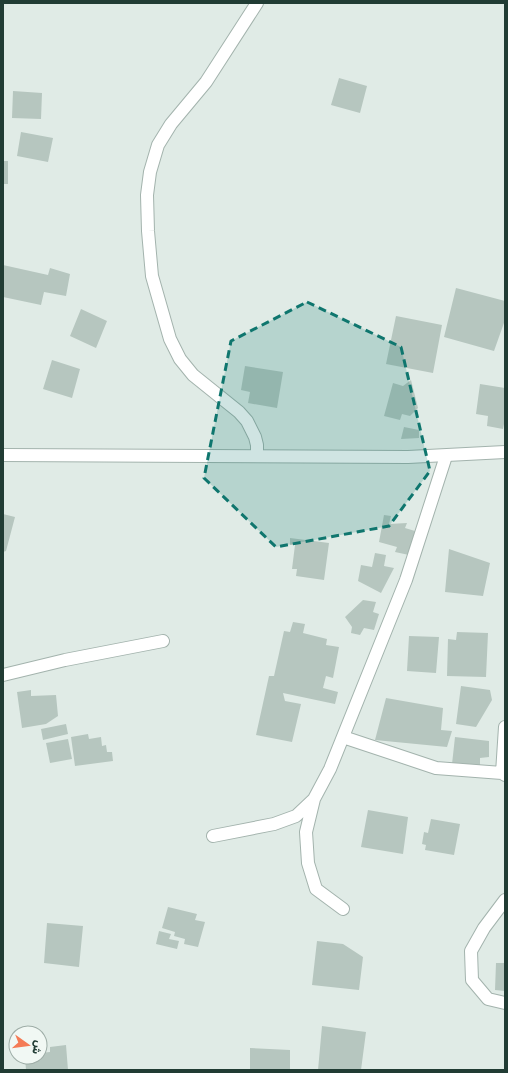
<svg xmlns="http://www.w3.org/2000/svg" width="508" height="1073" font-family="Rubik,'Noto Sans Arabic',sans-serif">
	<style>
		.building { fill: #b6c6bf }
		.lines { fill: none; stroke-linecap: round; stroke-linejoin: round }
		.minor-casing { stroke: #a3b3ad; stroke-width: 14 }
		.tertiary-casing { stroke: #a3b3ad; stroke-width: 14 }
		.minor { stroke: #fff; stroke-width: 12 }
		.tertiary { stroke: #fff; stroke-width: 12 }
		.marked { fill: #0f766e; fill-opacity: 0.2; stroke: #0f766e; stroke-width: 3; stroke-dasharray: 8 5; stroke-linejoin: round }
	</style>
	<rect width="100%" height="100%" fill="#e0ebe6"/>
	<path class="building" d="M339,78L367,86L360,113L331,105Z
		M13,91L42,93L41,119L12,118Z
		M21,132L53,138L48,162L17,156Z
		M3,161H8V184H3Z
		M3,265L48,275L50,268L70,274L66,296L44,292L41,305L3,297Z
		M456,288L505,301V320L494,351L444,337Z
		M81,309L107,321L96,348L70,336Z
		M396,316L442,325L433,373L386,364Z
		M52,360L80,369L72,398L43,389Z
		M245,366L283,372L277,408L248,403L250,392L241,390Z
		M411,380L418,408L410,416L402,414L400,420L384,416L393,383L403,386Z
		M480,384L505,388V419L503,429L487,426L488,416L476,414Z
		M404,427L419,430V438L401,439Z
		M3,514L15,517L6,551L3,552Z
		M384,515L391,516L389,524L407,523L405,528L415,531L409,555L395,552L397,547L379,542Z
		M290,538L329,543L324,580L296,576L297,569H292L295,545H290Z
		M449,549L490,563L483,596L445,592Z
		M375,553L386,555L384,566L394,568L381,593L358,581L361,565L372,567Z
		M363,600L376,602L373,612L379,614L374,630L364,628L360,635L351,633L352,627L345,617Z
		M293,622L305,624L303,633L327,639L326,645L339,647L333,678L326,676L323,688L338,692L335,704L283,693L285,701L301,704L292,742L256,735L269,676H274L284,631L290,632Z
		M457,632L488,633L486,677L447,676L448,639L456,640Z
		M409,636L439,637L436,673L407,671Z
		M461,686L490,690L492,700L476,727L456,724Z
		M31,690V696L56,695L58,716L46,724L22,728L17,692Z
		M386,698L443,708L441,730L452,731L447,747L375,740Z
		M66,724L68,734L43,740L41,729Z
		M88,734L89,739L101,737L102,746L106,745L107,752H112L113,761L75,766L71,737Z
		M455,737L489,741V757L480,758V765L452,764Z
		M68,739L72,759L50,763L46,743Z
		M368,810L408,817L403,854L361,847Z
		M431,819L460,824L454,855L425,850L426,845L422,844L424,832L428,833Z
		M168,907L197,914L195,920L205,922L198,947L184,944L185,939L174,936L175,932L162,928Z
		M47,923L83,926L79,967L44,963Z
		M159,931L171,934L169,939L179,941L177,949L156,944Z
		M317,941L343,944L363,957L359,990L312,985Z
		M496,963H505V991L495,990Z
		M322,1026L366,1032L361,1070H318Z
		M66,1045L68,1070H26L25,1057H40V1053L50,1052V1047Z
		M250,1048L290,1050V1070H250Z"/>
	<g class="lines">
		<g class="minor-casing">
			<path id="minor" d="M257,456V445L255,437L247,421L239,412L193,375L180,359L170,339L152,276L148,231L147,195L150,172L158,145L171,124L206,82L257,3
				M3,675L65,660L163,641
				M343,737L436,768L502,773L505,775
				M502,773L505,727
				M314,799L306,832L308,863L316,889L343,909
				M213,836L274,824L296,816L314,799L330,769L406,580L446,456
				M505,900L484,928L471,951L472,980L488,999L505,1003"/>
		</g>
		<g class="tertiary-casing">
			<path id="tertiary" d="M3,455L408,457L505,452"/>
		</g>
		<use href="#minor" class="minor"/>
		<use href="#tertiary" class="tertiary"/>
	</g>
	<path class="marked" d="M307,302L401,347L430,471L389,526L276,547L204,478L231,341Z"/>
	<rect width="508" height="1073" fill="none" stroke="#213c34" stroke-width="8"/>
	<g transform="translate(28 1045) rotate(104)"><circle r="19" fill="#f1f8f4" stroke="#9eada7"/>
	<path d="M0-3L7 15L0 10L-7 15Z" fill="#f47b56"/>
	<text y="-6" font-size="11" font-weight="bold" text-anchor="middle" fill="#213c34">ش</text>
	</g>
</svg>
